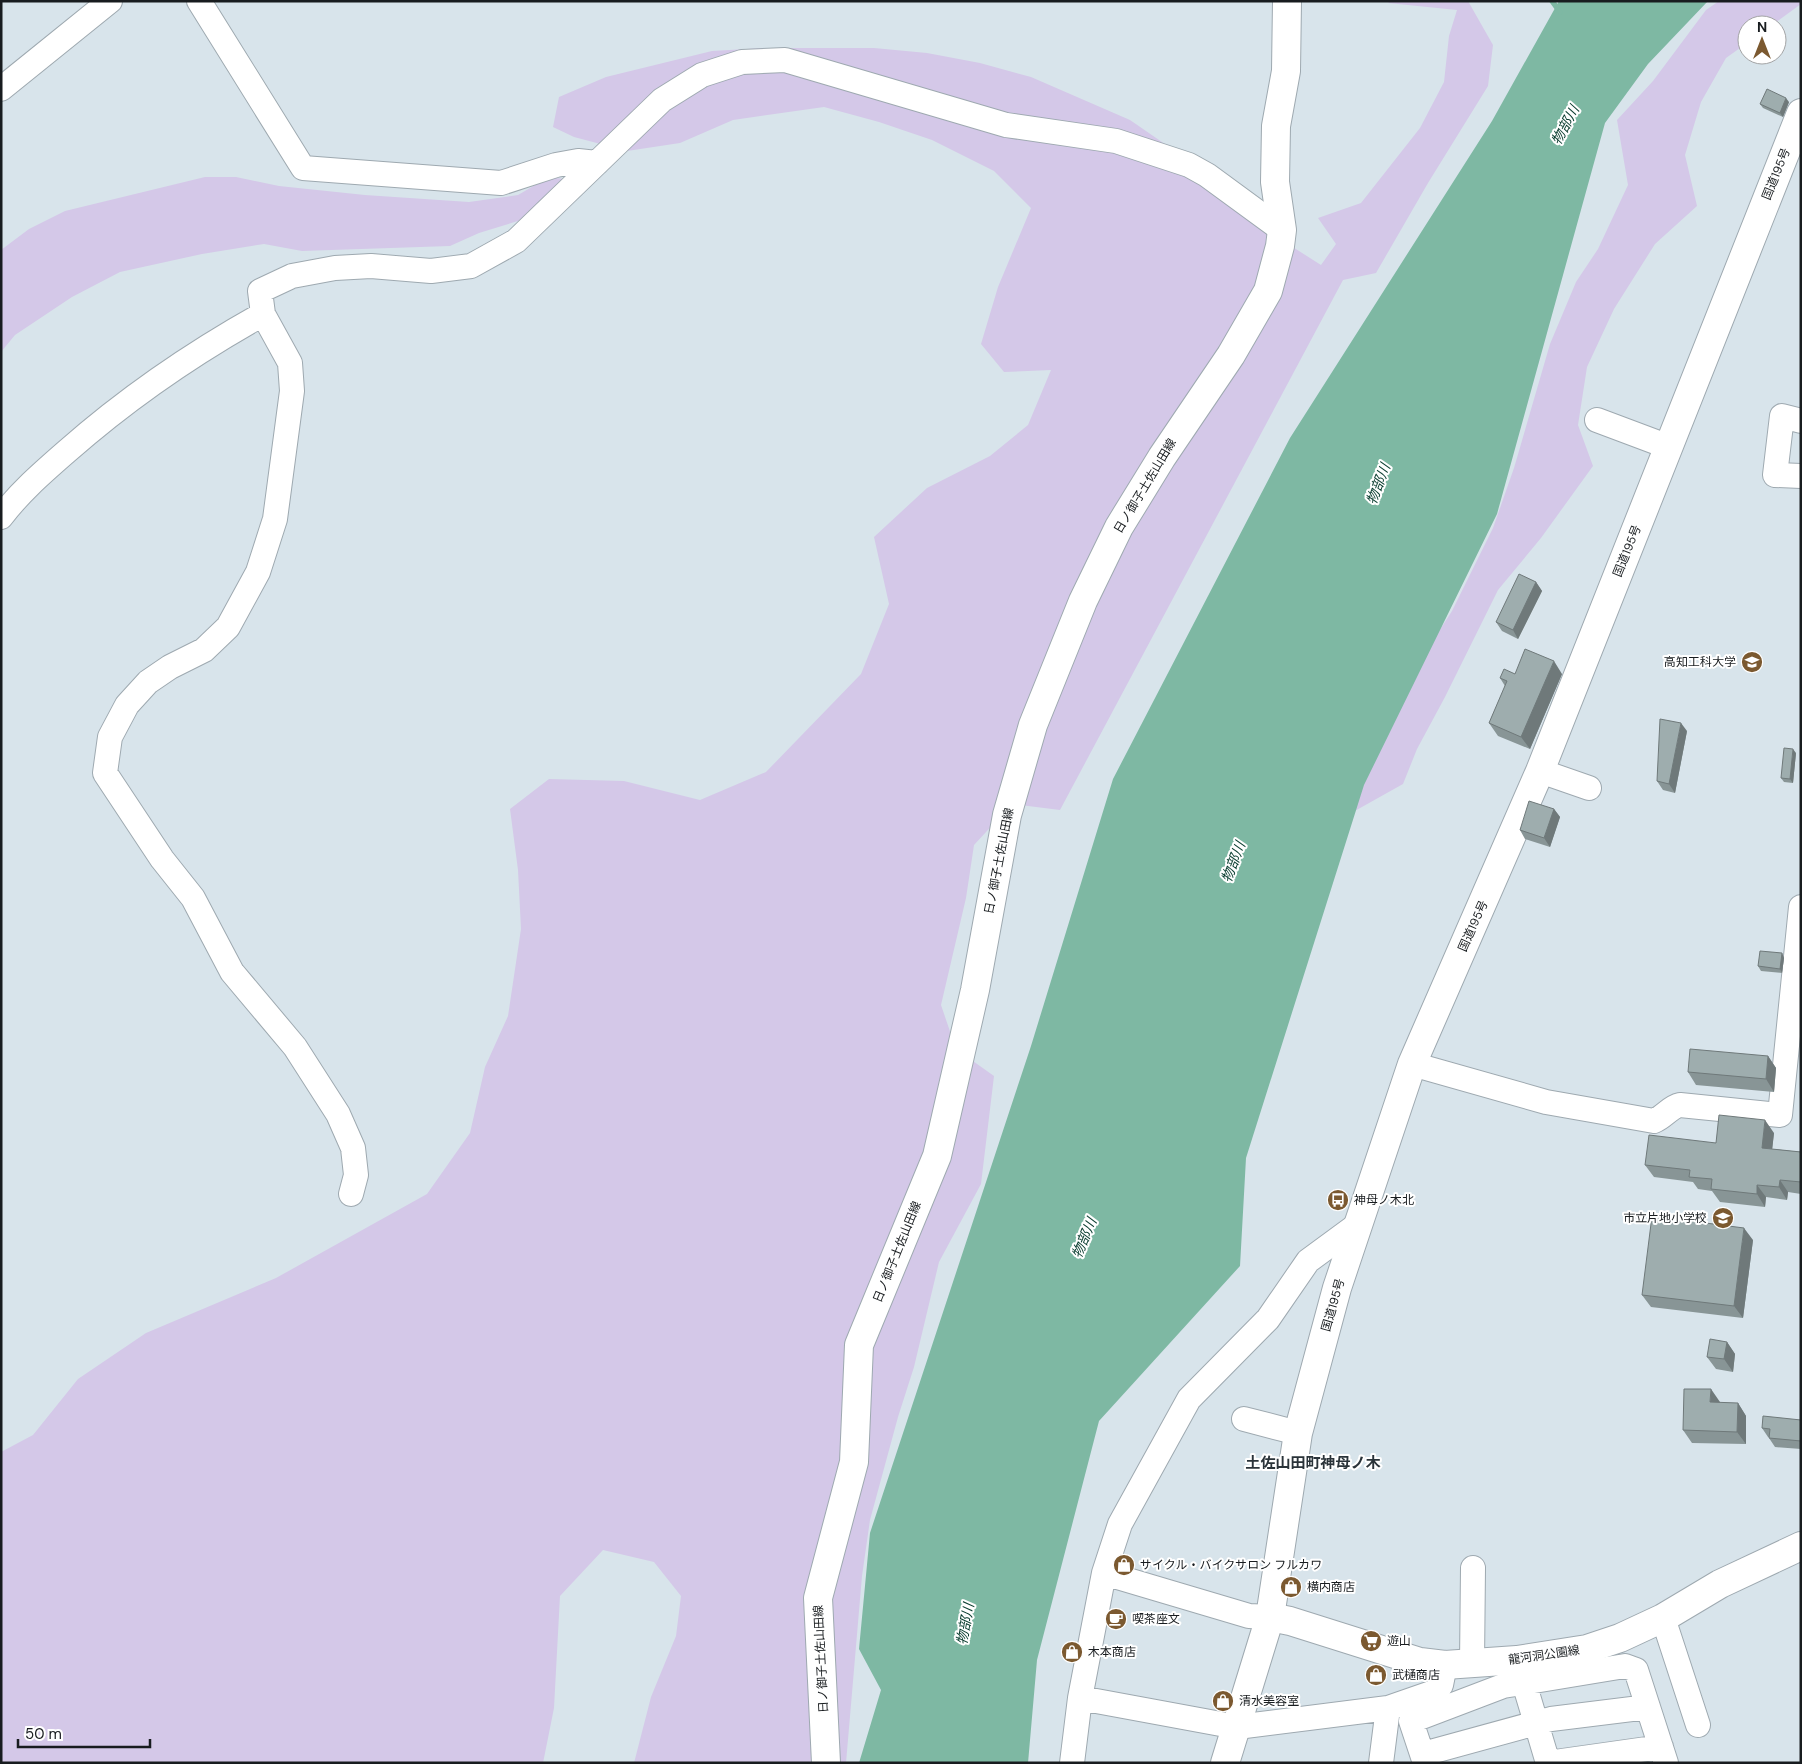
<svg xmlns="http://www.w3.org/2000/svg" width="1802" height="1764" font-family="'DM Sans','Noto Sans JP',sans-serif">
	<style>
		.green { fill: #d4c8e8 }
		.water { fill: #7eb8a3 }
		.lines { fill: none; stroke-linecap: round; stroke-linejoin: round }
		.stream { stroke: #7eb8a3; stroke-width: 5.5 }
		.minor-casing { stroke: #9ea9b0; stroke-width: 26 }
		.major-casing { stroke: #9ea9b0; stroke-width: 30 }
		.highway-casing { stroke: #9ea9b0; stroke-width: 30 }
		.minor { stroke: #fff; stroke-width: 24 }
		.major { stroke: #fff; stroke-width: 28 }
		.highway { stroke: #fff; stroke-width: 28 }
		.wall { fill: #889596 }
		.shaded-wall { fill: #6f797a }
		.building { fill: #9eadae; stroke: #6f797a }
		.labels { text-anchor: middle; dominant-baseline: central; stroke-width: 4; stroke-linejoin: round; paint-order: stroke }
		.street-label { font-size: 12px; fill: #181c1f; stroke: #fff }
		.poi-label { font-size: 12px; fill: #181c1f; stroke: #fff; text-anchor: start }
		.water-label { font-size: 14px; font-style: italic; fill: #073b2d; stroke: #fff }
		.quarter-label { font-size: 15px; font-weight: bold; fill: #2a3339; stroke: #fff }
	</style>
	<rect width="100%" height="100%" fill="#d8e4eb"/>
	<path class="green" d="M1391,1H1468L1493,45L1488,86L1428,183L1376,273L1343,280L1060,810L1012,804L974,845L966,898L941,1005L956,1049L994,1076L981,1184L939,1262L914,1367L898,1417L870,1520L862,1576L846,1763H634L651,1697L676,1636L681,1596L654,1562L603,1550L560,1596L554,1708L543,1763H1V1452L33,1435L78,1379L146,1333L276,1278L427,1194L470,1133L485,1067L508,1016L521,929L518,870L510,809L549,779L624,781L700,800L766,772L861,674L889,604L874,537L927,488L990,456L1028,425L1051,370L1004,372L981,344L998,287L1031,208L994,171L932,140L879,122L824,107L733,120L680,143L627,151L574,137L553,127L559,97L606,77L712,51L766,48H874L927,53L980,63L1031,77L1130,120L1175,151L1277,237L1321,265L1336,244L1318,218L1361,203L1420,128L1444,82L1449,36L1457,10L1388,3Z
		M1719,1H1801V4L1772,25H1747V43L1726,58L1701,102L1685,155L1697,206L1655,244L1614,309L1587,367L1578,425L1593,466L1541,538L1498,590L1445,697L1417,749L1403,784L1353,812L1362,763L1410,676L1452,611L1493,528L1514,468L1550,344L1576,282L1598,249L1628,185L1617,120L1653,81L1706,10Z
		M205,177H236L279,186L365,195L469,202L518,195L549,177L564,179L521,220L479,233L450,246L302,251L264,244L202,254L120,272L72,297L15,335L1,352V250L29,229L65,211Z"/>
	<path class="water" d="M1559,1H1708L1648,64L1605,123L1497,514L1364,785L1246,1158L1240,1266L1099,1421L1037,1660L1028,1763H859L881,1690L859,1649L870,1533L1031,1046L1113,779L1290,438L1492,121Z"/>
	<g class="lines">
		<path class="stream" d="M1552,1L1560,12"/>
		<g class="minor-casing">
			<path id="minor" d="M199,1L303,168L501,183L556,165L578,161L597,163
				M1,89L110,1
				M1597,420L1669,447
				M1801,421L1782,416L1775,475L1801,476
				M1,517C20,492 42,473 66,452C126,399 193,353 263,314
				M1540,771L1589,788
				M1412,1064L1546,1102L1654,1121C1664,1117 1670,1107 1680,1105L1780,1115L1801,907
				M351,1194L356,1175L353,1148L338,1114L295,1047L232,972L193,898L162,859L105,773L110,737L127,705L148,682L170,667L204,650L228,627L258,572L275,519L292,391L290,363L263,314L260,291L292,276L335,268L371,266L431,271L471,266L516,241L662,100L702,75L742,62L785,60L1006,125L1116,141L1189,165L1207,175L1282,230
				M1244,1419L1298,1433
				M1104,1573L1249,1616L1270,1617
				M1663,1618L1698,1725
				M1472,1663L1473,1568
				M1519,1666L1548,1763
				M1080,1698L1237,1727L1388,1708L1434,1692L1441,1685L1445,1665
				M1423,1754L1551,1719L1648,1707
				M1072,1763L1080,1698L1104,1573L1120,1524L1189,1399L1268,1319L1308,1261L1357,1225
				M1381,1763L1388,1708
				M1425,1763L1411,1721L1503,1686L1625,1666L1636,1670L1666,1763
				M1548,1763L1661,1747"/>
		</g>
		<g class="major-casing">
			<path id="major" d="M1270,1617L1290,1621L1420,1662L1445,1665L1517,1660L1587,1649L1620,1638L1663,1618L1720,1584L1801,1546
				M826,1763L818,1598L854,1462L859,1345L937,1156L975,990L1007,815L1033,725L1083,601L1119,527L1162,457L1231,355L1268,291L1280,246L1282,230L1275,182L1276,126L1286,71L1287,1"/>
		</g>
		<g class="highway-casing">
			<path id="highway" d="M1225,1763L1270,1617L1298,1433L1337,1288L1412,1064L1540,771L1801,113"/>
		</g>
		<use href="#minor" class="minor"/>
		<use href="#major" class="major"/>
		<use href="#highway" class="highway"/>
	</g>
	<path class="wall" d="M1789,102L1783,117L1763,108L1760,104Z
		M1536,582L1542,591L1518,639L1502,631L1496,622Z
		M1515,674H1562L1530,749L1498,736L1489,723L1505,686L1500,678Z
		M1687,731L1675,793L1663,790L1657,781Z
		M1796,753L1793,783L1784,782L1781,778Z
		M1554,809L1560,817L1550,847L1525,839L1520,830Z
		M1782,953L1784,958L1782,973L1761,971L1758,966Z
		M1768,1056L1776,1068L1774,1092L1696,1085L1688,1072Z
		M1774,1133L1772,1149L1801,1152V1194L1788,1192L1787,1200L1766,1197L1765,1207L1720,1202L1712,1191L1698,1189L1693,1182L1654,1177L1645,1165L1716,1143Z
		M1753,1240L1743,1318L1651,1307L1642,1295Z
		M1727,1342L1735,1354L1733,1372L1716,1369L1707,1357Z
		M1720,1402V1403H1738L1746,1416V1444L1692,1443L1683,1430Z
		M1801,1420V1449L1775,1447L1769,1438L1770,1437H1768L1762,1428Z"/>
	<path class="shaded-wall" d="M1786,98L1789,102L1783,117L1780,113Z
		M1536,582L1542,591L1518,639L1513,630Z
		M1554,661L1562,674L1530,749L1521,737Z
		M1681,723L1687,731L1675,793L1669,784Z
		M1793,749L1796,753L1793,783L1790,779Z
		M1554,809L1560,817L1550,847L1544,838Z
		M1782,953L1784,958L1782,973L1780,969Z
		M1768,1056L1776,1068L1774,1092L1766,1079Z
		M1765,1120L1774,1133L1771,1160L1762,1148Z
		M1780,1180L1788,1192L1787,1200L1779,1187Z
		M1757,1185L1766,1197L1765,1207L1757,1194Z
		M1744,1228L1753,1240L1743,1318L1734,1306Z
		M1727,1342L1735,1354L1733,1372L1724,1359Z
		M1711,1389L1720,1402L1719,1415L1710,1402Z
		M1738,1403L1746,1416V1444L1737,1432Z"/>
	<path class="building" d="M1767,89L1786,98L1780,113L1760,104Z
		M1519,574L1536,582L1513,630L1496,622Z
		M1525,649L1554,661L1521,737L1489,723L1507,681L1500,678L1504,669L1515,674Z
		M1660,719L1681,723L1669,784L1657,781Z
		M1784,748L1793,749L1790,779L1781,778Z
		M1529,801L1554,809L1544,838L1520,830Z
		M1760,951L1782,953L1780,969L1758,966Z
		M1690,1049L1768,1056L1766,1079L1688,1072Z
		M1719,1115L1765,1120L1762,1148L1801,1152V1182L1780,1180L1779,1187L1757,1185V1194L1711,1189L1712,1179L1689,1177L1690,1170L1645,1165L1649,1135L1716,1143Z
		M1652,1216L1744,1228L1734,1306L1642,1295Z
		M1710,1339L1727,1342L1724,1359L1707,1357Z
		M1684,1389H1711L1710,1402L1738,1403L1737,1432L1683,1430Z
		M1763,1416L1801,1420V1441L1769,1438L1770,1429L1762,1428Z"/>
	<defs>
		<g id="university-disc" transform="scale(1.125)"><circle r="9.5" fill="#7b5930" stroke="#fff"/><path d="M0-5L7-2L0 1L-7-2ZM-4 1L0 2.5L4 1V4Q0 6-4 4Z" fill="#fff"/></g>
		<g id="bus-disc" transform="scale(1.125)"><circle r="9.5" fill="#7b5930" stroke="#fff"/><path d="M-5-6H5V4H4V6H2V4H-2V6H-4V4H-5ZM-3.5-4V0h7V-4ZM-3.5 1.2v1.5H-2V1.2ZM2 1.2v1.5H3.5V1.2Z" fill="#fff"/></g>
		<g id="school-disc" transform="scale(1.125)"><circle r="9.5" fill="#7b5930" stroke="#fff"/><path d="M0-5L7-2L0 1L-7-2ZM-4 1L0 2.5L4 1V4Q0 6-4 4Z" fill="#fff"/></g>
		<g id="shop-disc" transform="scale(1.125)"><circle r="9.5" fill="#7b5930" stroke="#fff"/><path d="M-5-2.5h2.3a2.7 3.5 0 0 1 5.4 0H5L5.5 6h-11ZM-1.5-2.5h3a1.5 2.3 0 0 0-3 0Z" fill="#fff"/></g>
		<g id="cafe-disc" transform="scale(1.125)"><circle r="9.5" fill="#7b5930" stroke="#fff"/><path d="M-5.5-4.5H6V0H3Q3 3.5 0 3.5H-2.5Q-5.5 3.5-5.5 0ZM3-3.2v2h1.7v-2ZM-6 4.5H4V6H-6Z" fill="#fff"/></g>
		<g id="supermarket-disc" transform="scale(1.125)"><circle r="9.5" fill="#7b5930" stroke="#fff"/><path d="M-6-5.5h2.5l.6 2H6L4.5 2H-2.5L-4.4-4H-6ZM-1.5 3.2a1.3 1.3 0 1 0 .1 0ZM3 3.2a1.3 1.3 0 1 0 .1 0Z" fill="#fff"/></g>
	</defs>
	<g fill-rule="evenodd">
		<use href="#university-disc" x="1752" y="662"/>
		<use href="#bus-disc" x="1338" y="1200"/>
		<use href="#school-disc" x="1723" y="1218"/>
		<use href="#shop-disc" x="1124" y="1565"/>
		<use href="#shop-disc" x="1291" y="1587"/>
		<use href="#cafe-disc" x="1116" y="1619"/>
		<use href="#supermarket-disc" x="1371" y="1641"/>
		<use href="#shop-disc" x="1072" y="1652"/>
		<use href="#shop-disc" x="1376" y="1675"/>
		<use href="#shop-disc" x="1223" y="1701"/>
	</g>
	<g class="labels">
		<g class="street-label">
			<text transform="translate(1776 174) rotate(-68)">国道195号</text>
			<text transform="translate(1145 486) rotate(-59)">日ノ御子土佐山田線</text>
			<text transform="translate(1627 551) rotate(-68)">国道195号</text>
			<text transform="translate(999 861) rotate(-79)">日ノ御子土佐山田線</text>
			<text transform="translate(1473 926) rotate(-66)">国道195号</text>
			<text transform="translate(897 1252) rotate(-68)">日ノ御子土佐山田線</text>
			<text transform="translate(1333 1305) rotate(-74)">国道195号</text>
			<text transform="translate(1544 1655) rotate(-8)">龍河洞公園線</text>
			<text transform="translate(821 1659) rotate(-93)">日ノ御子土佐山田線</text>
		</g>
		<g class="poi-label">
			<text x="1736" y="662" text-anchor="end">高知工科大学</text>
			<text x="1354" y="1200">神母ノ木北</text>
			<text x="1707" y="1218" text-anchor="end">市立片地小学校</text>
			<text x="1140" y="1565">サイクル・バイクサロン フルカワ</text>
			<text x="1307" y="1587">横内商店</text>
			<text x="1132" y="1619">喫茶座文</text>
			<text x="1387" y="1641">遊山</text>
			<text x="1088" y="1652">木本商店</text>
			<text x="1392" y="1675">武樋商店</text>
			<text x="1239" y="1701">清水美容室</text>
		</g>
		<g class="water-label">
			<text transform="translate(1565 125) rotate(-62)">物部川</text>
			<text transform="translate(1378 484) rotate(-69)">物部川</text>
			<text transform="translate(1233 862) rotate(-69)">物部川</text>
			<text transform="translate(1084 1238) rotate(-67)">物部川</text>
			<text transform="translate(965 1624) rotate(-80)">物部川</text>
		</g>
		<g class="quarter-label">
			<text x="1313" y="1463">土佐山田町神母ノ木</text>
		</g>
	</g>
	<rect width="1802" height="1764" fill="none" stroke="#181c1f" stroke-width="5"/>
	<g transform="translate(1762 40)"><circle r="24" fill="#ffffff" stroke="#a3a4a5"/>
	<path d="M0-4L9 19L0 12L-9 19Z" fill="#7b5930"/>
	<text y="-8" font-size="14" font-weight="bold" text-anchor="middle" fill="#181c1f">N</text>
	</g>
	<path d="M18 1739v8h132v-8" fill="none" stroke="#181c1f" stroke-width="2.5"/>
	<text x="25" y="1739" font-size="15" fill="#181c1f" stroke="#ffffff" stroke-width="4" paint-order="stroke">50 m</text>
</svg>
